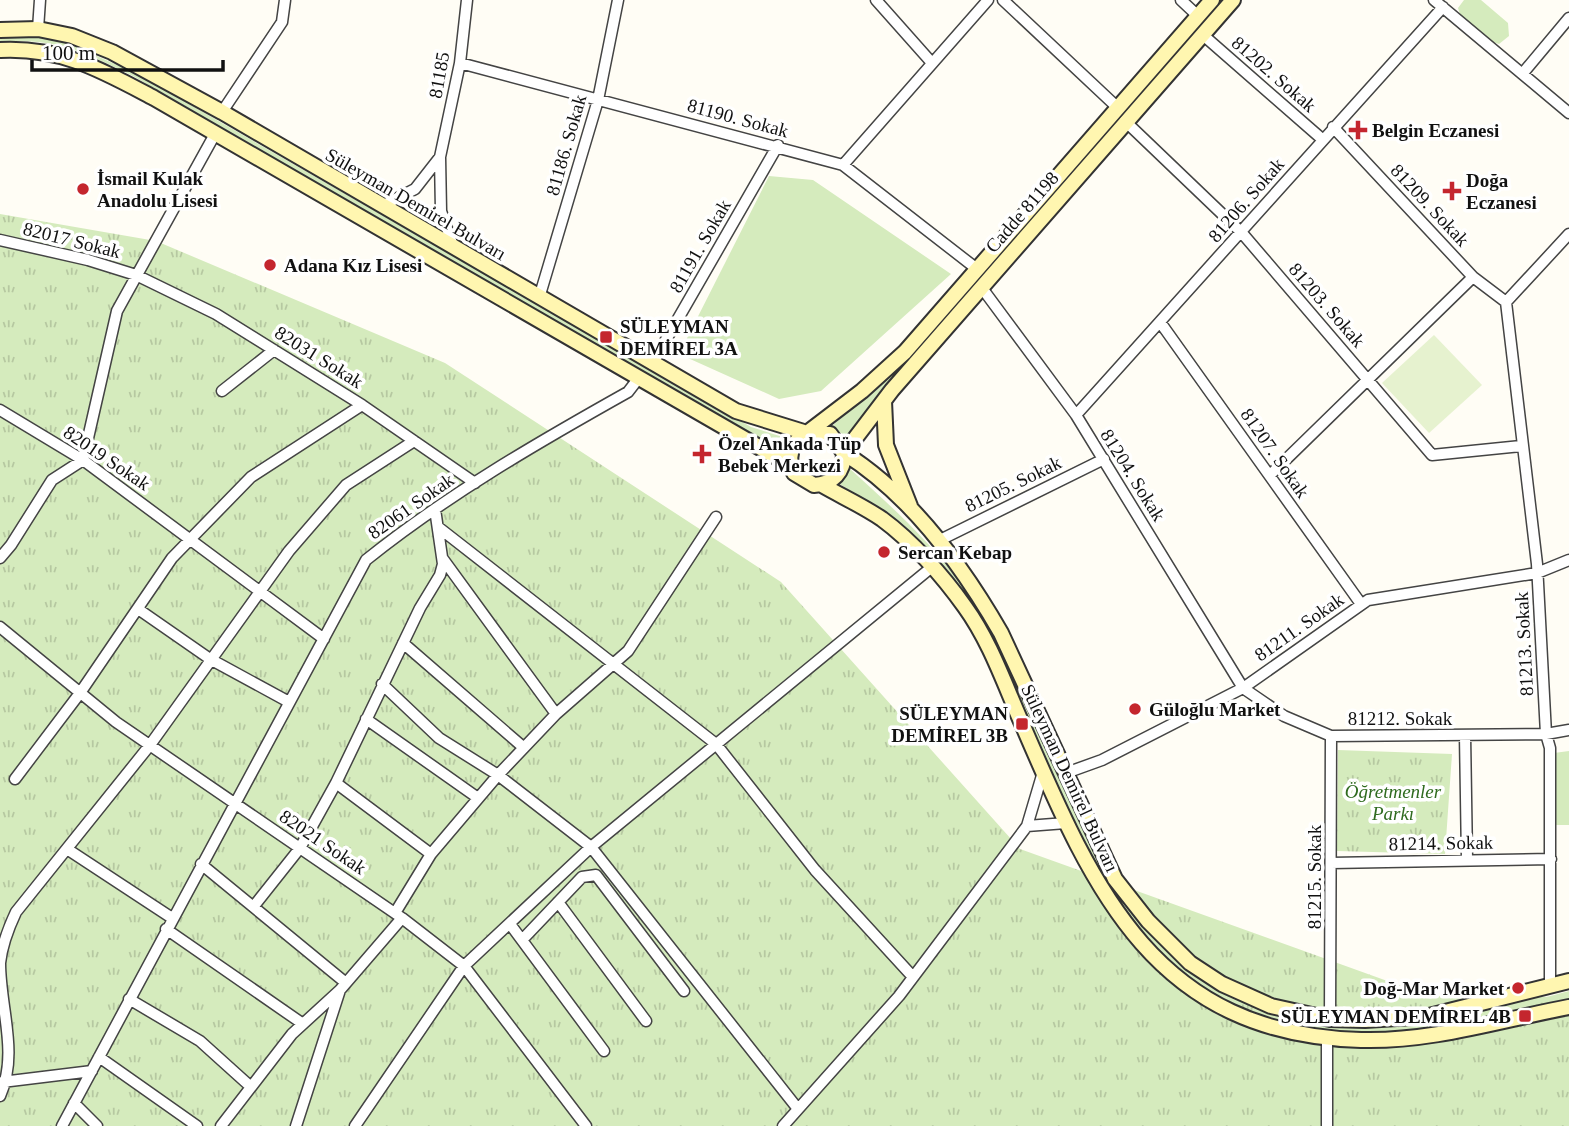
<svg xmlns="http://www.w3.org/2000/svg" width="1569" height="1126" font-family="'Times New Roman',serif">
	<style>
		.grass { fill: #d5ebbd }
		.park { fill: url(#park-tufts) }
		.pitch { fill: #e6f2cf }
		.lines { fill: none; stroke-linecap: round; stroke-linejoin: round }
		.minor-casing { stroke: #444; stroke-width: 13 }
		.secondary-casing { stroke: #333; stroke-width: 18 }
		.minor { stroke: #fff; stroke-width: 10 }
		.secondary { stroke: #fff6b0; stroke-width: 14 }
		.poi-dot { fill: #c4262e; stroke: #fff; stroke-width: 2.5 }
		.labels { text-anchor: middle; dominant-baseline: central; stroke-width: 7; stroke-linejoin: round; paint-order: stroke }
		.street-label { font-size: 19px; fill: #111; stroke: #fff }
		.poi-label { font-size: 19px; font-weight: bold; fill: #111; stroke: #fff; text-anchor: start }
		.park-label { font-size: 19px; font-style: italic; fill: #2f6b1f; stroke: #fff }
	</style>
	<defs>
		<pattern id="park-tufts" width="24" height="20" patternUnits="userSpaceOnUse" patternTransform="scale(1.75)"><rect width="24" height="20" fill="#d5ebbd"/><path d="M3 7l-1-3M5 7V3M7 7l1-3M15 17l-1-3M17 17v-4M19 17l1-3" fill="none" stroke="#b6c8a1"/></pattern>
	</defs>
	<rect width="100%" height="100%" fill="#fffdf5"/>
	<path class="grass" d="M1219,0H1223L897,372L846,436L831,427L894,370L933,328Z
		M1464,0H1481L1508,23L1509,36L1499,44L1493,42L1461,17L1458,8Z
		M26,35L61,40L135,73L751,427L786,438L778,450L133,76C86,53 54,37 0,42V37Z
		M769,176L813,180L951,274L821,391L779,399L679,354Z
		M849,468C906,519 960,570 997,637C1023,693 1049,750 1075,806C1093,845 1110,889 1138,922C1213,1011 1316,1039 1430,1024C1476,1018 1524,1003 1569,991V998C1524,1008 1476,1023 1430,1029C1296,1045 1170,1001 1101,879C1072,828 1051,770 1026,716C1008,679 993,637 970,602C937,552 888,515 838,483Z
		M1569,751V825H1556L1554,753Z"/>
	<path class="park" d="M0,214L156,241L445,363L781,582L1020,849L1429,996L1569,997V1126H0Z
		M1338,750L1452,754L1445,854L1337,851Z"/>
	<path class="pitch" d="M1434,335L1482,385L1429,433L1382,383Z"/>
	<g class="lines">
		<g class="minor-casing">
			<path id="minor" d="M876,0L932,63
				M1003,0L1118,108
				M1181,0L1198,16
				M1434,0L1569,113
				M38,29L40,0
				M1203,35L1322,139
				M460,63L843,165L977,269
				M1523,73L1569,18
				M222,112L282,22L285,0
				M1125,121L1242,233L1432,455L1521,446
				M1333,127L1473,277L1506,302
				M843,165L988,0
				M382,206L415,189L440,157
				M0,240L88,260L136,275L216,314L362,405L475,483
				M453,246L441,211L440,157L460,63L467,0
				M982,288L1076,415L1243,688L1284,716L1331,736L1546,734L1569,730
				M539,298L598,100L618,0
				M1506,302L1537,564L1546,734L1550,748V986
				M1506,302L1569,234
				M1160,322L1361,604
				M652,364L778,145
				M222,391L274,350
				M0,410L83,460L324,639
				M1076,415L1443,7
				M1270,475L1473,277
				M438,527L716,744L815,870L913,977
				M938,541L1104,459
				M0,558L11,545L52,480L83,460L117,311L215,134
				M443,559L556,714
				M138,609L210,659L289,702
				M0,627L116,722L402,918L464,966L586,1126
				M403,643L523,747
				M382,684L439,738L498,775L591,847L798,1109
				M366,719L478,798
				M1465,735L1467,859
				M1066,773L1102,760L1243,688L1368,600L1537,573L1569,560
				M15,779L80,693L172,558L251,477L362,405
				M336,783L431,854
				M1027,826L1066,823
				M67,849L172,918
				M1331,863L1551,859
				M201,864L346,983
				M558,902L646,1021
				M254,906L300,848L336,783L420,608L440,575L443,564L435,509
				M395,913L431,854L498,775L556,714L628,651L716,517
				M510,924L604,1051
				M166,929L303,1024
				M522,940L582,877L596,875L684,991
				M129,999L200,1041L251,1087
				M1330,1019L1331,736
				M99,1057L197,1126
				M2,1082L92,1071
				M0,1096C19,1053 0,1008 0,963C2,944 8,929 16,912L150,745L289,551L346,485L414,441
				M74,1103L97,1126
				M62,1126L366,560C447,495 537,443 628,392L638,379
				M221,1126L292,1034L340,990L402,918
				M296,1126L340,990
				M355,1126L464,966L591,847L932,567
				M783,1126L899,996L1027,826L1043,772
				M1327,1126V1038"/>
		</g>
		<g class="secondary-casing">
			<path id="secondary" d="M0,30L38,29L72,36L112,52L222,112L736,411L807,433L830,434L844,453C844,472 833,484 814,485L794,473C786,456 791,442 807,433L862,391L905,352L1212,0
				M0,50C62,47 101,70 154,98L790,465
				M884,401L886,445L910,506
				M844,453C911,495 962,565 1001,633L1115,879L1148,921L1190,963L1222,984L1271,1006L1330,1019L1365,1020L1429,1016L1569,981
				M844,453L892,390L1233,0
				M822,485C841,496 863,506 882,519C912,541 943,576 965,607C991,643 1005,686 1023,726C1094,891 1155,1034 1361,1040C1432,1042 1500,1020 1569,1007"/>
		</g>
		<use href="#minor" class="minor"/>
		<use href="#secondary" class="secondary"/>
	</g>
	<g class="poi-dot">
		<path d="M1354.5 119.5h7v7h7v7h-7v7h-7v-7h-7v-7h7z"/>
		<circle cx="83" cy="189" r="7"/>
		<path d="M1448.5 180.5h7v7h7v7h-7v7h-7v-7h-7v-7h7z"/>
		<circle cx="270" cy="265" r="7"/>
		<rect x="599" y="330" width="14" height="14" rx="3.5"/>
		<path d="M698.5 443.5h7v7h7v7h-7v7h-7v-7h-7v-7h7z"/>
		<circle cx="884" cy="552" r="7"/>
		<circle cx="1135" cy="709" r="7"/>
		<rect x="1015" y="717" width="14" height="14" rx="3.5"/>
		<circle cx="1518" cy="988" r="7"/>
		<rect x="1518" y="1009" width="14" height="14" rx="3.5"/>
	</g>
	<g class="labels">
		<g class="street-label">
			<text transform="translate(1274 74) rotate(41)">81202. Sokak</text>
			<text transform="translate(439 75) rotate(-80)">81185</text>
			<text transform="translate(738 118) rotate(15)">81190. Sokak</text>
			<text transform="translate(566 145) rotate(-74)">81186. Sokak</text>
			<text transform="translate(1246 200) rotate(-49)">81206. Sokak</text>
			<text transform="translate(416 204) rotate(30)">Süleyman Demirel Bulvarı</text>
			<text transform="translate(1430 205) rotate(47)">81209. Sokak</text>
			<text transform="translate(1022 212) rotate(-49)">Cadde 81198</text>
			<text transform="translate(72 240) rotate(14)">82017 Sokak</text>
			<text transform="translate(700 246) rotate(-60)">81191. Sokak</text>
			<text transform="translate(1327 305) rotate(49)">81203. Sokak</text>
			<text transform="translate(319 357) rotate(32)">82031 Sokak</text>
			<text transform="translate(1275 453) rotate(55)">81207. Sokak</text>
			<text transform="translate(107 458) rotate(34)">82019 Sokak</text>
			<text transform="translate(1133 475) rotate(58)">81204. Sokak</text>
			<text transform="translate(1013 484) rotate(-26)">81205. Sokak</text>
			<text transform="translate(411 506) rotate(-35)">82061 Sokak</text>
			<text transform="translate(1299 627) rotate(-35)">81211. Sokak</text>
			<text transform="translate(1524 644) rotate(-93)">81213. Sokak</text>
			<text x="1400" y="718">81212. Sokak</text>
			<text transform="translate(1070 778) rotate(65)">Süleyman Demirel Bulvarı</text>
			<text transform="translate(323 842) rotate(34)">82021 Sokak</text>
			<text transform="translate(1441 843) rotate(-1)">81214. Sokak</text>
			<text transform="translate(1314 877) rotate(-90)">81215. Sokak</text>
		</g>
		<g class="poi-label">
			<text x="1372" y="130">Belgin Eczanesi</text>
			<text x="97" y="178">İsmail Kulak<tspan x="97" dy="22">Anadolu Lisesi</tspan></text>
			<text x="1466" y="180">Doğa<tspan x="1466" dy="22">Eczanesi</tspan></text>
			<text x="284" y="265">Adana Kız Lisesi</text>
			<text x="620" y="326">SÜLEYMAN<tspan x="620" dy="22">DEMİREL 3A</tspan></text>
			<text x="718" y="443">Özel Ankada Tüp<tspan x="718" dy="22">Bebek Merkezi</tspan></text>
			<text x="898" y="552">Sercan Kebap</text>
			<text x="1149" y="709">Güloğlu Market</text>
			<text x="1008" y="713" text-anchor="end">SÜLEYMAN<tspan x="1008" dy="22">DEMİREL 3B</tspan></text>
			<text x="1504" y="988" text-anchor="end">Doğ-Mar Market</text>
			<text x="1511" y="1016" text-anchor="end">SÜLEYMAN DEMİREL 4B</text>
		</g>
		<g class="park-label">
			<text x="1393" y="791">Öğretmenler<tspan x="1393" dy="22">Parkı</tspan></text>
		</g>
	</g>
	<path d="M32 60v10h191v-10" fill="none" stroke="#111111" stroke-width="3.5"/>
	<text x="42" y="60" font-size="21" fill="#111111" stroke="#ffffff" stroke-width="5" paint-order="stroke">100 m</text>
</svg>
